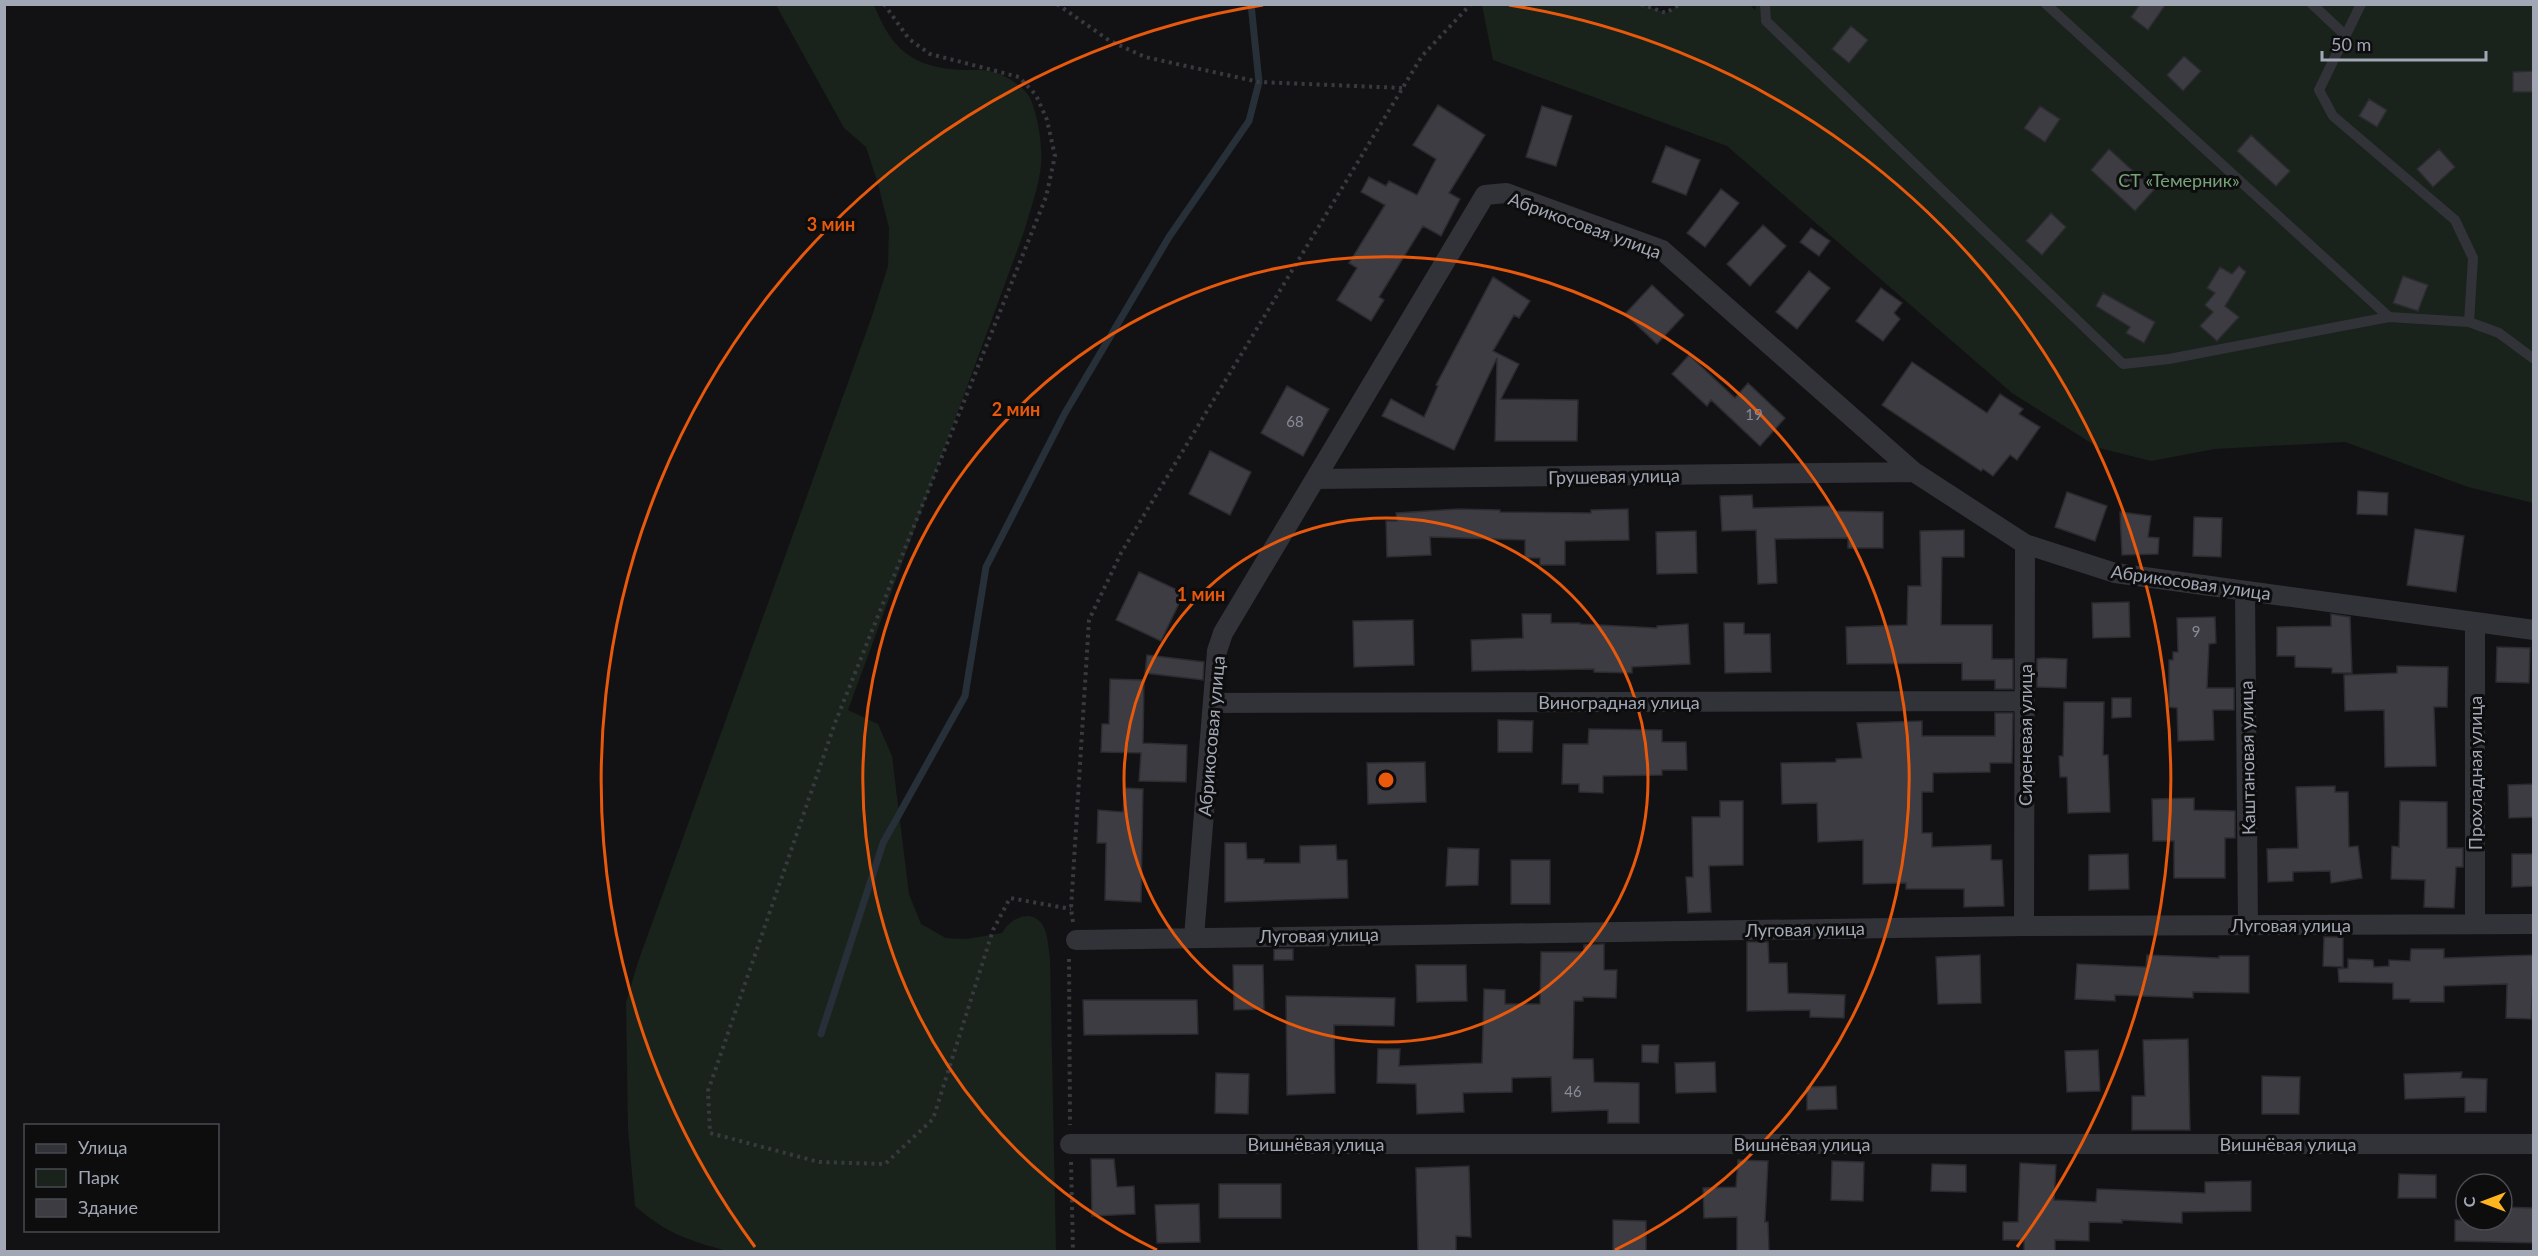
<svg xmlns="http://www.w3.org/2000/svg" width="2538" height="1256" font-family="Lato,sans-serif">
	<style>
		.green { fill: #19221b }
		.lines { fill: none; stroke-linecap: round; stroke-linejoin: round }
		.stream { stroke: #273038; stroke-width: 7 }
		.building { fill: #3c3c42; stroke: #2b2b30; stroke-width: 1.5 }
		.path { stroke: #383a40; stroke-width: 4; stroke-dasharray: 3 4.5; stroke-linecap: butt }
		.service { stroke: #323339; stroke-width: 10 }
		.minor { stroke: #323339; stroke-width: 20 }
		.ring { fill: none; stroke: #e8590c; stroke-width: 3 }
		.labels { text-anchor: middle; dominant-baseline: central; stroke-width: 6; stroke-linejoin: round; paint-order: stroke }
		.number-label { font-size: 15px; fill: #888c99 }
		.park-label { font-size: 18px; fill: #76a379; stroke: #0d0d0e }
		.street-label { font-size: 18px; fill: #a2a7b6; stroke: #0d0d0e }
		.centre { fill: #e8590c; stroke: #0d0d0e; stroke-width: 3 }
		.ring-label { font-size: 18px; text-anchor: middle; font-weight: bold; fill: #e8590c; stroke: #0d0d0e; stroke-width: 6; stroke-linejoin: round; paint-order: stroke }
	</style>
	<rect width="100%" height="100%" fill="#121214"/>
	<path class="green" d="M1641,4L1666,13L1680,4L1750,5L1755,10L1756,4L2533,5V503L2468,487L2345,442L2215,449L2151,461L2099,448L2012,393L1727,146L1493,60L1482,5Z
		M776,5H874C892,50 912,67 962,70C971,70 980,69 989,71C1003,73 1024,86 1030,98C1038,114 1043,148 1041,165C1039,187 1030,210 1024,232L848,710L878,724L892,756L909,894L921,924L946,938L966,939L1002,933C1009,920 1030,907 1042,924C1048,933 1048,947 1050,957L1056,1251H727C688,1240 667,1234 635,1206L628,1130L626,1002L638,962L871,319L888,266L889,228L878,184L866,147L844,128Z"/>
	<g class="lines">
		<path class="stream" d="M821,1034L883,843L965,696L986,567L1065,413L1169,237L1249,121L1259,82L1251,4"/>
	</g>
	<path class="building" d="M2140,4H2166L2148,30L2131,17Z
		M1851,26L1868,40L1849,63L1832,49Z
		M2184,56L2201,71L2183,91L2167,75Z
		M2534,71V92H2513V72Z
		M2369,99L2387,110L2377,127L2359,116Z
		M1438,105L1485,135L1449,193L1460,199L1441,236L1423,226L1379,297L1384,300L1371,321L1337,300L1357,268L1349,263L1385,205L1361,192L1369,177L1386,186L1389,181L1417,195L1436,159L1413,145Z
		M1542,106L1572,116L1556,166L1526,157Z
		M2040,106L2060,119L2045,142L2024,128Z
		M2251,135L2290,171L2276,186L2237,151Z
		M1666,146L1700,160L1686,195L1652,182Z
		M2109,149L2154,190L2135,211L2091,170Z
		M2439,149L2455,167L2433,187L2417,169Z
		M1721,189L1739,203L1705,247L1687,233Z
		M2051,213L2066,227L2042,255L2026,241Z
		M1763,225L1786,246L1750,286L1727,264Z
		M1811,228L1830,241L1819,256L1800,242Z
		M2239,266L2246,272L2225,306L2239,317L2217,341L2200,326L2213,312L2205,305L2215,293L2207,288L2220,267L2232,274Z
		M1809,271L1830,288L1797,329L1776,312Z
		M2403,276L2428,285L2418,311L2393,303Z
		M1493,277L1530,301L1519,318L1514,315L1493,351L1519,364L1501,399L1578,400L1577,441H1495L1497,358L1454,450L1382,416L1391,399L1424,417L1438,386L1436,385Z
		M1652,285L1684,315L1657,344L1625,314Z
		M1881,288L1902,303L1894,313L1900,319L1883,341L1856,321Z
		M2103,293L2155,322L2144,343L2126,333L2130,327L2096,306Z
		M1689,355L1735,398L1748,383L1785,418L1760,446L1711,400L1707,406L1672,374Z
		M1912,362L1987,413L2000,394L2023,409L2019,414L2040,427L2017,460L2010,455L1993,476L1983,469L1981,471L1882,405Z
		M1287,386L1329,409L1303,456L1261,433Z
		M1210,451L1251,472L1230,515L1189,494Z
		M2358,491L2388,493L2387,515L2357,514Z
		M2067,492L2107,506L2095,541L2055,527Z
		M1752,495L1753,508L1833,506V511L1883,512V548H1848V538L1775,539L1777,583L1758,584L1756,530L1722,531L1720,496Z
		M1458,509L1500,510V512L1591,513V510L1628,509L1629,540L1565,541V565H1540V558H1525V540L1430,537L1431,555L1387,557L1386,521H1397L1396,513Z
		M2120,512L2151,516L2148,537L2159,538L2158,554L2122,555Z
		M2194,517L2222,518L2221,557L2193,556Z
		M2415,529L2464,536L2456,592L2407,585Z
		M1964,530V557H1942L1941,625H1992V659H2013V689H1995V680H1962V663L1847,664L1846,627L1907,625L1908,586H1921L1920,531Z
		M1696,531L1697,573L1657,574L1656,532Z
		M1139,572L1184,593L1161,641L1116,620Z
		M2129,602L2130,637L2093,638L2092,603Z
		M1522,614H1551V623H1580V624L1657,628V626L1688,624L1690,664L1632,667V673L1594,672V669L1472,671L1471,640L1523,638Z
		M2331,614L2350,617L2352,673H2332V668L2295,667V656H2277V627L2331,626Z
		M2215,617L2216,643L2209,644L2207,688H2234V710H2213L2214,740L2178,741L2177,708L2169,707V660H2173V652H2178L2177,618Z
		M1413,620L1414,665L1354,667L1353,621Z
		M1724,623H1744V634H1770L1771,672L1725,673Z
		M2497,647L2530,648L2529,683L2496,682Z
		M1147,655L1204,662L1203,680L1145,673Z
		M2043,658L2067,659L2066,688L2037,687V659Z
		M2397,666L2448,667L2447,707H2434L2436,766L2385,767L2384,710L2345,711L2344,675L2397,673Z
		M1110,679L1144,680L1143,743L1187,745L1186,782L1139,781L1141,753L1101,752L1102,724H1109Z
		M2112,698H2131V717L2112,718Z
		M2064,702H2104L2103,755H2108L2110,812L2068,813L2067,777H2060L2059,756H2063Z
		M1995,713H2013L2012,763H1990V772L1933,773V792H1922V833H1932V847L1991,845V860H2002L2004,906L1964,907V889H1906V883L1863,884V840L1818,842L1817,803L1782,804L1781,763L1836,762V759L1862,758L1857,723L1922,721V736H1995Z
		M1498,720L1533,721L1532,752H1498Z
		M1589,729L1662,730V742H1686L1687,770H1662V775L1603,776V793L1579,792V784H1562L1563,744H1588Z
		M1425,762L1426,802L1368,804L1367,763Z
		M2534,784V817L2509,818L2508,785Z
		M2335,786V792H2348L2349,847L2358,846L2362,878L2331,883L2330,871L2293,872V881L2268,882L2267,849L2298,848L2296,787Z
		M1125,788L1143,789L1141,902L1105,900L1106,843H1097L1098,810L1123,812Z
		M2194,798V810L2235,811V838H2225V878H2174V841H2153L2152,799Z
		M1720,801H1743V865L1709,866L1711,912L1688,913L1686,877H1693L1692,817H1720Z
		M2400,801L2447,802V848H2463V867H2456L2454,908L2424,907L2425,880L2391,879L2392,846L2399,847Z
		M1225,843H1246L1247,859H1264V863H1300V846L1336,845L1337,860H1347L1348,898L1225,902Z
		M1448,848L1479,849L1478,885L1446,886Z
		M2128,854L2129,889L2089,890V855Z
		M2512,854H2534V886L2512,887Z
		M1511,860H1550V904H1511Z
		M2324,937H2343V967L2323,966Z
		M1747,942H1768L1769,963H1787L1788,993L1845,995L1844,1018L1810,1017V1010L1747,1011Z
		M1604,944V970H1617L1616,998L1583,997V1001H1574L1573,1059H1593L1594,1082L1639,1083V1123H1608V1110L1552,1112L1551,1077L1512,1078V1092L1463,1093L1464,1112L1417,1114L1416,1084L1377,1083L1378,1049H1400L1399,1066L1482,1063L1484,989L1505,990V1004H1540L1541,952H1584V945Z
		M1274,949H1293V960H1274Z
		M2411,949H2444V958L2534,955L2531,1019L2506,1018L2507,984L2444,986V1002H2410V999H2393V983L2339,982L2338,969L2348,968V959L2373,960L2374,967L2389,966V960L2410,961Z
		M1980,955L1981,1003L1938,1004L1936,957Z
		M2147,955L2219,958V956H2249V993L2193,992V998L2115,995V1001L2075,999L2077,964L2146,967Z
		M1233,965H1263L1264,1009L1234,1010Z
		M1416,965H1466L1467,1001L1417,1002Z
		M1286,996L1395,998L1394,1026L1334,1025L1335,1093L1287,1095Z
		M1083,1000H1197L1198,1034L1084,1035Z
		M2188,1039L2190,1130H2132V1096H2145L2143,1040Z
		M1642,1045H1659L1658,1063L1642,1062Z
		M2098,1050L2100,1091L2067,1092L2065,1051Z
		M1715,1062L1716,1092L1676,1093L1675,1063Z
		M2462,1072L2461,1078L2487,1079L2486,1112H2465V1097L2405,1099L2404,1074Z
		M1216,1073L1249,1074L1248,1114L1215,1113Z
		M2262,1076L2300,1077L2299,1114H2262Z
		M1836,1086L1837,1109L1807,1110V1087Z
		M1091,1159H1114L1117,1187L1134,1186L1135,1214L1092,1216Z
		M1738,1160L1768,1161L1765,1222H1768L1769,1251H1737V1217L1704,1218L1703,1188L1736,1187Z
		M1832,1161L1864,1162L1863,1201L1831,1200Z
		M2020,1163L2056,1165L2054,1200L2096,1202L2097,1189L2205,1193V1182L2251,1181V1211L2182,1212V1223L2122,1220V1223L2089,1222V1241L2055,1240V1251H2024V1240H2003V1222H2018Z
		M1932,1164L1966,1165V1192L1931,1191Z
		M1469,1166L1471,1237L1456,1236V1251H1418L1416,1168Z
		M2399,1174L2436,1175V1198H2398Z
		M1219,1184H1281V1218H1219Z
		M1199,1204L1200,1242L1157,1243L1155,1205Z
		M2502,1207L2534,1208V1243L2455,1241V1220H2502Z
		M1613,1220L1646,1221V1251H1613Z"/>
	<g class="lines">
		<path class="path" d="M884,4L909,39L930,54L1019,77L1036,95L1047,120L1055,156L1046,197L835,723L708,1091L710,1133L819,1162L885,1164L933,1119L993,930L1010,898L1071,909
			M1057,4L1110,41L1145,57L1259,82L1402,88
			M1641,4L1666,13L1680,4
			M1073,922L1071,909L1089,620L1121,553L1422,56L1471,4
			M1069,959L1070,1125
			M1071,1162L1073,1252"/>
		<path class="service" d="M1765,4L1766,21L2123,364L2169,359L2389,317L2469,322L2499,333L2534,359
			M2046,4L2389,317
			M2312,4L2345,35
			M2361,4L2319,90L2333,116L2455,220L2473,258L2469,322"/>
		<path class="minor" d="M1315,479L1914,472
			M2245,591L2248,925
			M2475,622V924
			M1213,703L2025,701
			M2024,926L2025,544
			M1194,937L1217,651L1223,633L1485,195L1506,193L1662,250L1914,472L2025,544L2115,573L2534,630
			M1076,940L2024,926L2534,924
			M1070,1144H2534"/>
	</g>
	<g class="ring">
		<circle cx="1386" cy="780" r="262"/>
		<path d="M1157 1250A523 523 0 1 1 1615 1250"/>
		<path d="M755 1247A785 785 0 0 1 1263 5M1509 5A785 785 0 0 1 2017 1247"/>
	</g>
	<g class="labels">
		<g class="number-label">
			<text x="1754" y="414">19</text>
			<text x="1295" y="421">68</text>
			<text x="2196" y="631">9</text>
			<text x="1573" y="1091">46</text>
		</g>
		<g class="park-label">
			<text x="2179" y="180">СТ «Темерник»</text>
		</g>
		<g class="street-label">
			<text transform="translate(1585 225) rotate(20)">Абрикосовая улица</text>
			<text transform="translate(1614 476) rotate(-1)">Грушевая улица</text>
			<text transform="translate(2191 582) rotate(8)">Абрикосовая улица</text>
			<text x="1619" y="702">Виноградная улица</text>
			<text transform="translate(2025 735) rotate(-90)">Сиреневая улица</text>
			<text transform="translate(1211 736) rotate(-85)">Абрикосовая улица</text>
			<text transform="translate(2247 758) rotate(-91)">Каштановая улица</text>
			<text transform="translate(2475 773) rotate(-90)">Прохладная улица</text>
			<text x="2291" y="925">Луговая улица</text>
			<text transform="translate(1805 929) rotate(-1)">Луговая улица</text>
			<text transform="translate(1319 935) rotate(-1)">Луговая улица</text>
			<text x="1316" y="1144">Вишнёвая улица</text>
			<text x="1802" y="1144">Вишнёвая улица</text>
			<text x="2288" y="1144">Вишнёвая улица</text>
		</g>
	</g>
	<circle cx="1386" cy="780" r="9" class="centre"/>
	<g class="ring-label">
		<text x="831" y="231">3 мин</text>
		<text x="1016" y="416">2 мин</text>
		<text x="1201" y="601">1 мин</text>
	</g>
	<rect width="2538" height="1256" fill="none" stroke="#a2a7b6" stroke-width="12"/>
	<rect x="24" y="1124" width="195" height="108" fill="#0d0d0e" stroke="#494b51" stroke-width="1.5"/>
	<rect x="36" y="1144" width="30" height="9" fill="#323339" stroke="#494b51" stroke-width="1.5"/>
	<text x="78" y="1154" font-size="18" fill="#a2a7b6">Улица</text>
	<rect x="36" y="1169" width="30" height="18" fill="#19221b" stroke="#494b51" stroke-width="1.5"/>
	<text x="78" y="1184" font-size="18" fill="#a2a7b6">Парк</text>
	<rect x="36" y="1199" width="30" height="18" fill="#3c3c42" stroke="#494b51" stroke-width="1.5"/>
	<text x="78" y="1214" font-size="18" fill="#a2a7b6">Здание</text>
	<g transform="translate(2484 1202) rotate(270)"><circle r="28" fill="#0d0d0e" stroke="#494b51" stroke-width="1.5"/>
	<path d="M0-4.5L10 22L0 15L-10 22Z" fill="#ffb51e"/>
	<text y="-9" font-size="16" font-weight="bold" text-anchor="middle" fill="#a2a7b6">С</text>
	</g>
	<path d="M2322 51v9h164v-9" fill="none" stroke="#a2a7b6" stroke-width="3"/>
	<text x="2331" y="51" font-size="18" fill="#a2a7b6" stroke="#0d0d0e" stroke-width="4.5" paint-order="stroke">50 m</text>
</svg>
